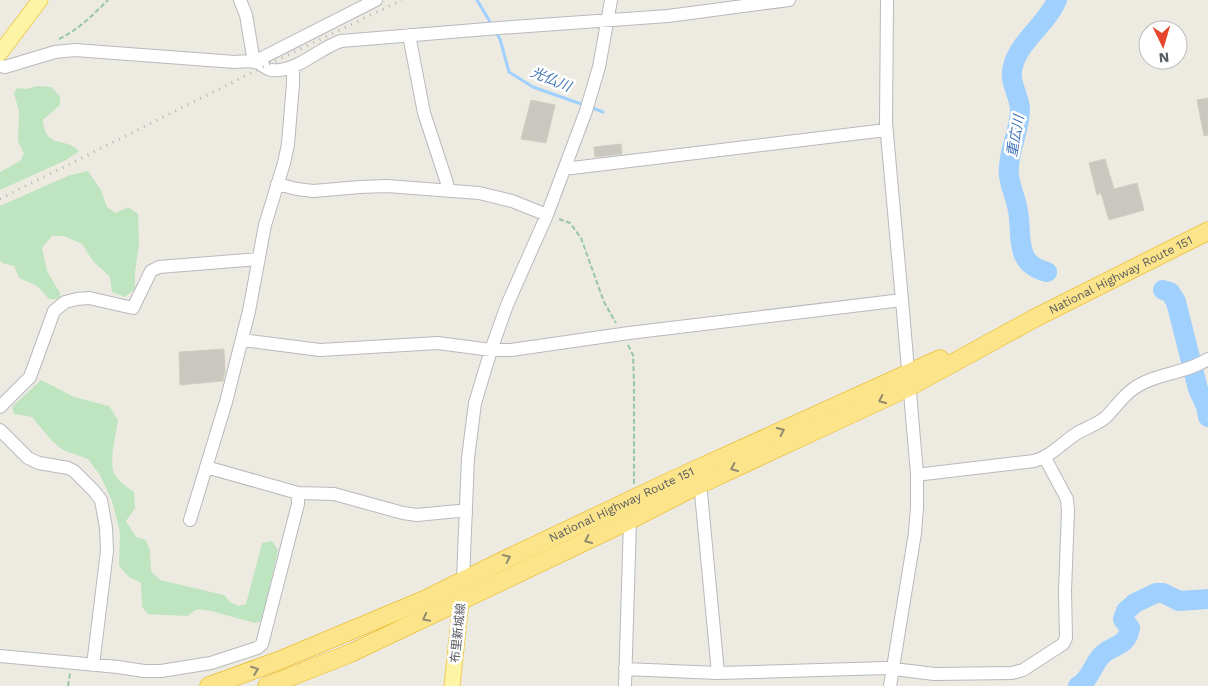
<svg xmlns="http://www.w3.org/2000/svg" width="1208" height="686" font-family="'Work Sans','Noto Sans JP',sans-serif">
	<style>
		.green { fill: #bee4c0 }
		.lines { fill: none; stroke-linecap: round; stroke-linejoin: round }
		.stream { stroke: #a0d0fe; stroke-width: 3 }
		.river { stroke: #a0d0fe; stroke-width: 20 }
		.building { fill: #cac7c1; stroke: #d1cdc0 }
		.minor-casing { stroke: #b7b9be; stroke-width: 14 }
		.major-casing { stroke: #efcd58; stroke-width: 17 }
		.highway-casing { stroke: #eaae03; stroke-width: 19 }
		.path { stroke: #97c5a7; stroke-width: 2; stroke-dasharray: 5 2.5; stroke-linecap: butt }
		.minor { stroke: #fff; stroke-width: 12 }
		.major { stroke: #fef4a5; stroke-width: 15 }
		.highway { stroke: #fbe48a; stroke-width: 18 }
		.rail { stroke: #b4b5b5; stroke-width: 3; stroke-dasharray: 1 6; stroke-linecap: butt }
		.oneway { stroke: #928c70 }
		.labels { text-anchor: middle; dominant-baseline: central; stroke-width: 5; stroke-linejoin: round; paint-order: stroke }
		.street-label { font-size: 12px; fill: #5a5d62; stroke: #fff }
		.water-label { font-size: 14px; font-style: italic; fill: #4075b7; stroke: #fff }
	</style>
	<rect width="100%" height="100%" fill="#edebe1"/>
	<path class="green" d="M37,86L51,87L60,96V105L43,120C45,150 65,136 79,151L66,160L0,190V172L20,161L24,154L18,141L19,111L14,93L17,88L27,89Z
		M88,171L101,190L107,207L116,213L128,207L138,214L139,243L135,272V289L125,297L112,292L110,277L93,261L82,244L64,236H52L42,248L47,271L60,293V299H49L37,286L19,278L14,266L2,263L0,260V206L70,175Z
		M41,380L74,397L109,406L118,420C116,434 109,460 114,473C118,481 127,487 134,492L135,508L126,521L136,537L146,540L150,551L151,571L160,580L224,595L230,602L239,606L246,604L262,543L272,541L278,550L262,621L255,623L211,611L197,609L187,616L148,614L142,607L141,583L129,577L119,566L120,532L112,501L100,475L88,459L63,450L51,440L32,417L14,414L12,407Z"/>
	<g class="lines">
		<path class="stream" d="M477,0L492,25
			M496,33L500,39L509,72L533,87L584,105
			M590,107L603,112"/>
		<path class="river" d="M1047,272C1011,263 1024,232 1017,206C1014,192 1007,180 1009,166C1010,147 1020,129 1020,110C1020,95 1008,83 1013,66C1020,40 1047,24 1057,0
			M1163,290L1170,292L1176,302L1198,389L1206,406L1208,417
			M1078,686C1090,680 1093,664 1102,655C1114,644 1127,647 1130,628L1123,619L1126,611L1135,603L1156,593H1163L1179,601L1208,599"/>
	</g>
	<path class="building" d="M1208,98V135L1204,136L1197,100Z
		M531,100L555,105L546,143L521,139Z
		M621,144L622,154L595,157L594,147Z
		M1105,159L1114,189L1137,183L1144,210L1109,220L1101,193L1097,195L1089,163Z
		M224,349L225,371L223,381L180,385L179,352Z"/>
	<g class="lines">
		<g class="minor-casing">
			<path id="minor" d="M240,0L246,15L254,62L376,0
				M887,0L886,123L902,300L917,474V507L915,533L890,686
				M409,35L424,113L447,183V190
				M0,66L5,67L55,52L75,50L235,62C241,62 249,60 255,62C266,65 265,72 280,70C302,67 320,48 341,41L499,28L668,16L789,0
				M566,167L572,168L886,130
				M277,184L297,189L313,191L360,187L387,186L479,193L512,201L547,215
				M242,340L320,350L438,343L491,350H511L629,333L902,300
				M0,407L30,377L54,311L65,302L77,299L89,298L133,308L151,271L159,267L259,259
				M0,430L28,458L39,463L68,468L74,471L94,491L101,500L106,528L107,551L93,665
				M206,467L298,493L334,494L403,513L417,515L458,511L466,513
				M917,474H924L1034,461C1054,455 1062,442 1079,432C1088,427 1098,424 1106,417C1115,408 1122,397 1133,389C1155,373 1185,374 1208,359
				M694,487L701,493L718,673
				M190,520L226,402L249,311L265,225L284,163L288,144L293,84V72L291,67
				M463,580L468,458L475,403L491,350L507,305L547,215L586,111L599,67L611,0
				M0,656L118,667L144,671H161L211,663L257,648L262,644L298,504V493
				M625,669L718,673L886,668L934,674L1012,673L1023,670L1063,644L1066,638L1065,591L1068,511L1067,499L1045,458
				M625,686L630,520"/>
		</g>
		<g class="major-casing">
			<path id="major" d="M0,53L40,0
				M452,686L462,591"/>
		</g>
		<g class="highway-casing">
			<g id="highway">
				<path id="s1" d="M209,686L278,661L426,599L496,564L673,480L940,359"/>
				<path id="s2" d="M267,686L351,653L630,520L694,487L909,387L1033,319L1208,231"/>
			</g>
		</g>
		<path class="path" d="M59,39C78,30 94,14 108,0
			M559,219L570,223L581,238L604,302L616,323
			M628,345L633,355L634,383V484
			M68,686L70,673"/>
		<use href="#minor" class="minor"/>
		<use href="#major" class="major"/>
		<use href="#highway" class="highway"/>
		<path class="rail" d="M0,199L263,67L402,0"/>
	</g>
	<defs><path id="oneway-chevron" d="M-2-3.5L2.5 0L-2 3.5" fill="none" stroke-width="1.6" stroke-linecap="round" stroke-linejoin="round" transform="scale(1.25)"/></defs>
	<g class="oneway">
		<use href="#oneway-chevron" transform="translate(882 400) rotate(155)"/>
		<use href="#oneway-chevron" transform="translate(781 431) rotate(-25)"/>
		<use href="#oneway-chevron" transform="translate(734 468) rotate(155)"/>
		<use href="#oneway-chevron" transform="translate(588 540) rotate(155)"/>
		<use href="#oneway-chevron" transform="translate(507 558) rotate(-25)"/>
		<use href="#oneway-chevron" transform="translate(426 618) rotate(153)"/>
		<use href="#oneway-chevron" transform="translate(255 670) rotate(-21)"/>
	</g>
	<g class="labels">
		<g class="street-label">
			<text stroke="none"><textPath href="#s2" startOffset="948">National Highway Route 151</textPath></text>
			<text stroke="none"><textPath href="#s1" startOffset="451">National Highway Route 151</textPath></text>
			<text transform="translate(458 633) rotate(-84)">布里新城線</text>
		</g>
		<g class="water-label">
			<text transform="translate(551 79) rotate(23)">光仏川</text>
			<text transform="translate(1015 136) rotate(-80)">重広川</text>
		</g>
	</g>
	<g transform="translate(1163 45) rotate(175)"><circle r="24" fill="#ffffff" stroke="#bdbec0"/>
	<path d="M0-4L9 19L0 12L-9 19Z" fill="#e6462e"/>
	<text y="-8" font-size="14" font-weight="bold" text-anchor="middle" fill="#5a5d62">N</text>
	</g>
</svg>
